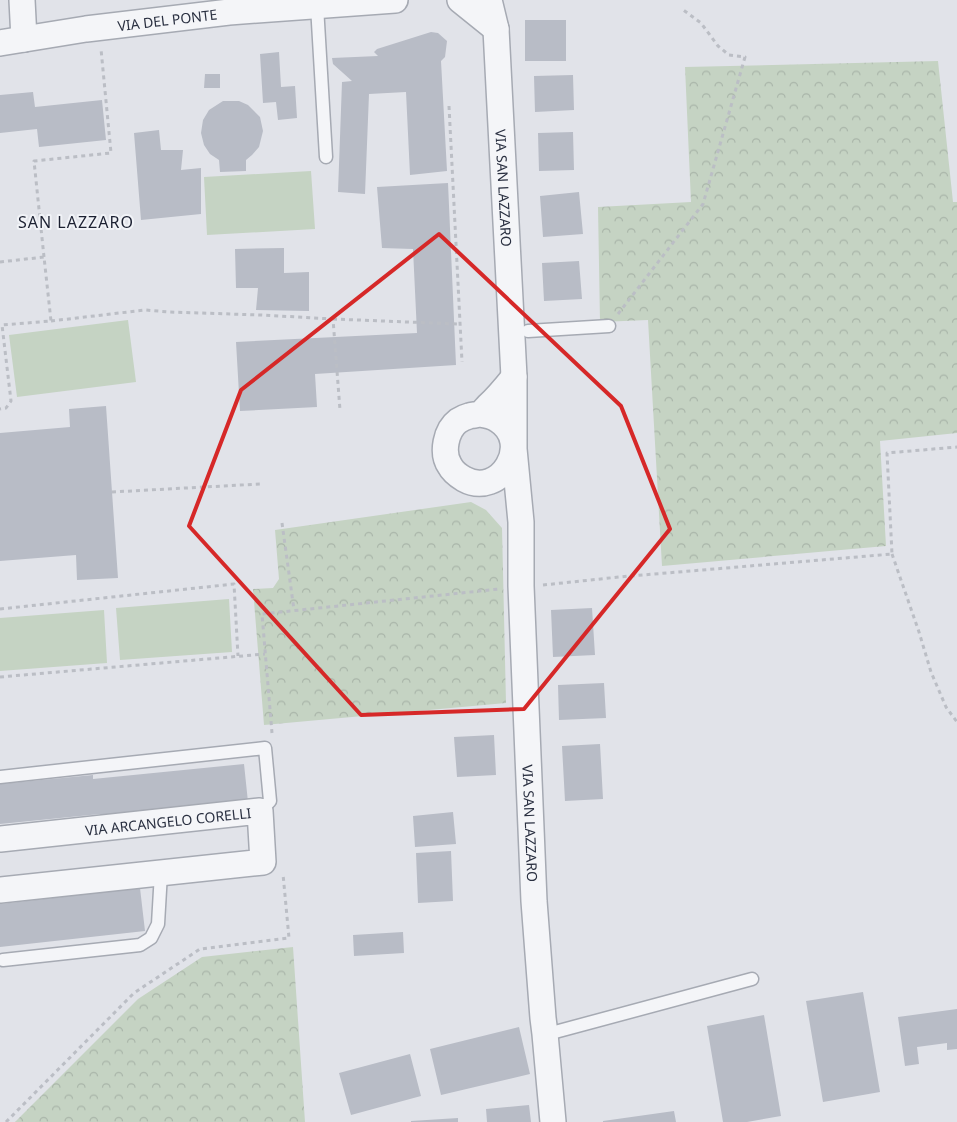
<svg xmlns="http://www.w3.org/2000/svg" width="957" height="1122" font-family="'Noto Sans',sans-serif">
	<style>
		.grass { fill: #c5d3c3 }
		.forest { fill: url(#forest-crowns) }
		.building { fill: #b8bcc6 }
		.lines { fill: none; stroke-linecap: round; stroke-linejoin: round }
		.lane-casing { stroke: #a6aab3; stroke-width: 15 }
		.street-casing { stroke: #a6aab3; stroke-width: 28 }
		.path { stroke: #bbbec5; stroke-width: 3; stroke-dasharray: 4 4; stroke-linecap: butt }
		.lane { stroke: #f4f5f8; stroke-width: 12 }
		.street { stroke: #f4f5f8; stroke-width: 25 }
		.marked { fill: none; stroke: #d62828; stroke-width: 4; stroke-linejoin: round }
		.labels { text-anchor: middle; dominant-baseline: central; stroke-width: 4; stroke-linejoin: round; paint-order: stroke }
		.street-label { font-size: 14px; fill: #2a3041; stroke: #f1f3f7 }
		.quarter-label { font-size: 16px; letter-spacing: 1px; fill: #1c2132; stroke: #f1f3f7 }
	</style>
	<defs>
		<pattern id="forest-crowns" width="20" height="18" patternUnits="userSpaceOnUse" patternTransform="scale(1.25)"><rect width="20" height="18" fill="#c5d3c3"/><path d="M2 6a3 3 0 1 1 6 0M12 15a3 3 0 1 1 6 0" fill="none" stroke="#a9b5a9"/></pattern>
	</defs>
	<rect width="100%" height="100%" fill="#e1e3e9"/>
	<path class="grass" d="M311,171L315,229L207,235L204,177Z
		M128,320L136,382L17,397L9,335Z
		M229,599L232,652L120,660L116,608Z
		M104,610L107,663L0,671V618Z"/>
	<path class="forest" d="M938,61L953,202H957V433L880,441L886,546L662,566L648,320L600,322L598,207L691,202L685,67Z
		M471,502L486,510L502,528L506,703L264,725L253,589L273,588L279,579L275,530Z
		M293,947L305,1122H15L138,999L202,957Z"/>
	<path class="building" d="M525,20H566V61H525Z
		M431,32L438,33L447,41L445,57L441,61L447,171L410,175L406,92L369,94L365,194L338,192L342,82L352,81L333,64L332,58L378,56L374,52L377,49Z
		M279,52L281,87L295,86L297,118L278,120L276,102L263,103L260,54Z
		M205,74H220V88H204Z
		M573,75L574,110L535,112L534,76Z
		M33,92L35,107L102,100L106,140L39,147L37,129L0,133V95Z
		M223,101H239L248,105L260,117L263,131L259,147L252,155L246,160V171L220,172L219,160L210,154L204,145L201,133L203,120L209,110Z
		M159,130L161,150H183L181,170L201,168V214L141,220L134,133Z
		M573,132L574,170L539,171L538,133Z
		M448,183L456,365L315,374L317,407L240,411L236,342L417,333L413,249L382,248L377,187Z
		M579,192L583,234L543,237L540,196Z
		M284,248V273L309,272V311L256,310L258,288H236L235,249Z
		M579,261L582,299L544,301L542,263Z
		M106,406L118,578L77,580L76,555L0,561V433L70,427L69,409Z
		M592,608L595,655L553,657L551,610Z
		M604,683L606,718L559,720L558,685Z
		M494,735L496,775L457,777L454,737Z
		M600,744L603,799L565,801L562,746Z
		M244,764L248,802L101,816L100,814L0,824V784L93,775V779Z
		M453,812L456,844L415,847L413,816Z
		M451,851L453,901L418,903L416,853Z
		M140,888L145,931L0,947V904Z
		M403,932L404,953L354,956L353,935Z
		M863,992L880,1092L823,1102L806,1001Z
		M957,1009V1049L947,1050V1043L917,1047L919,1064L905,1066L898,1017Z
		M764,1015L781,1116L747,1122H723L707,1026Z
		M519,1027L530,1074L441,1095L430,1049Z
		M410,1054L421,1096L351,1115L339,1073Z
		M529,1105L531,1122H487L486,1109Z
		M674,1111L676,1122H603V1121Z
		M458,1118V1122H411V1121Z"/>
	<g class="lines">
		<g class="lane-casing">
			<path id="lane" d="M317,6L326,157
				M528,331L609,326
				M0,777L265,748L270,801L260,811
				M3,960L140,945L151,938L158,924L161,873
				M545,1034L555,1032L752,979"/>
		</g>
		<g class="street-casing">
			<g id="street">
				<path d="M22,0L24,39"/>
				<path d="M460,0L496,29"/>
				<path id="s1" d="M489,0L496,29L514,377V449L521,522V586L534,901L543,1018L545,1034L553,1122"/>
				<path id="s2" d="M0,43L86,29L229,12L395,0"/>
				<path d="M480,414C486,415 493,416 498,420C534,443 500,499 464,479C459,476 453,472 450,466C441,453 446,430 458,421C461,419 465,417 469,416C472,415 477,415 480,414C483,412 486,408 488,406C498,397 506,387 514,377"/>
				<path id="s3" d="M0,839L260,811L263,862L0,890"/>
			</g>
		</g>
		<path class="path" d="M449,106L462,362
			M44,257L34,161L111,153L101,49
			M0,262L44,257L51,321L2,325L11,401L6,408L0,409
			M618,314L703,204L745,57L729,55L718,46L701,23L682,9
			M333,319L458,324
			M51,321L145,310L169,312L261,315L333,319L340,410
			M112,492L260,484
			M282,523L294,610
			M892,554L919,632L931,672L946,707L957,722
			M543,585L619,577L892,554L887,453L957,447
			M0,609L234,584L238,656
			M0,677L265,654
			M272,733L262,614L499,589
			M6,1122L134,993L200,949L289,938L283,874"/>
		<use href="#lane" class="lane"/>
		<use href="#street" class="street"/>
	</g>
	<path class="marked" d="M439,234L621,406L670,529L524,709L361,715L189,526L241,390Z"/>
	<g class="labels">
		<g class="street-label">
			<text stroke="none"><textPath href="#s2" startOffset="169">VIA DEL PONTE</textPath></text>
			<text stroke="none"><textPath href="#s1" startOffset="189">VIA SAN LAZZARO</textPath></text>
			<text stroke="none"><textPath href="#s3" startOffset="169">VIA ARCANGELO CORELLI</textPath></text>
			<text stroke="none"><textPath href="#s1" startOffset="825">VIA SAN LAZZARO</textPath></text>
		</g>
		<g class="quarter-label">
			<text x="76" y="222">SAN LAZZARO</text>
		</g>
	</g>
</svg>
